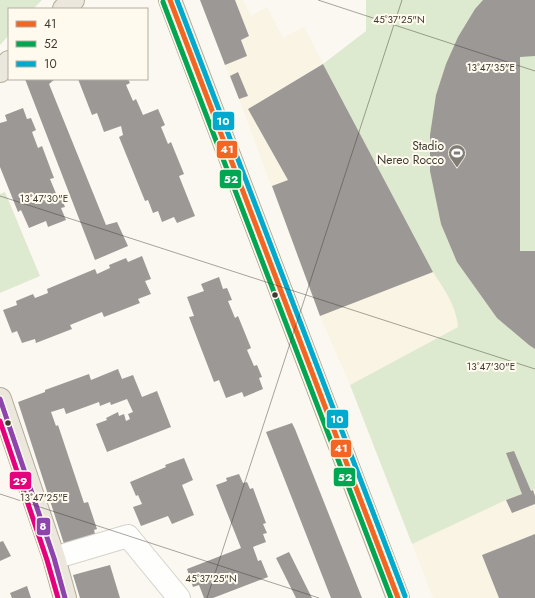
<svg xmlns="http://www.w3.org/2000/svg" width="535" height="598" font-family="Jost,sans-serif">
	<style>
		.built { fill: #f9f4e3 }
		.green { fill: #deeacf }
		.building { fill: #9c9895 }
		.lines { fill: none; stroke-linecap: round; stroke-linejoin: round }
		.minor-casing { stroke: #d6d3cd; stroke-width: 24 }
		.major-casing { stroke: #b5ad9a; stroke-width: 24 }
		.minor { stroke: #fefefd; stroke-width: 22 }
		.major { stroke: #ebe7dd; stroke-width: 22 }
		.bus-1-casing { stroke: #fffaed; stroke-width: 8 }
		.bus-2-casing { stroke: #fffaed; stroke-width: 8 }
		.bus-3-casing { stroke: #fffaed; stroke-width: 8 }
		.bus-4-casing { stroke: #fffaed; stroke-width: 8 }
		.bus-5-casing { stroke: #fffaed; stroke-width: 8 }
		.bus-1 { stroke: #f26522; stroke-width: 5 }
		.bus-2 { stroke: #00a651; stroke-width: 5 }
		.bus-3 { stroke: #00a9ce; stroke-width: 5 }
		.bus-4 { stroke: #8e44ad; stroke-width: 5 }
		.bus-5 { stroke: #e5007d; stroke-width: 5 }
		.ticks { fill: none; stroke: #3d3b34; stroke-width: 1; stroke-opacity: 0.45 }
		.bus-dot { fill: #3d3b34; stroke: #fffaed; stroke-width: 1.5 }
		.labels { text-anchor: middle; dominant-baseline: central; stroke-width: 4; stroke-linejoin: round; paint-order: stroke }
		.poi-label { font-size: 12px; fill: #3d3b34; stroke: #fffaed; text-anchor: end }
		.ticks-label { font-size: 10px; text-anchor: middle; fill: #3d3b34; stroke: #fffaed; stroke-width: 4; stroke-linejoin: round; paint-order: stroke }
		.line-badge { stroke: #fffaed; stroke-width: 1.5 }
		.badge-label { font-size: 11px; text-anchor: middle; font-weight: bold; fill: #fff }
	</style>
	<rect width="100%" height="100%" fill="#fbf8f1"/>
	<path class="built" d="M235,0H243L251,16L267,7L283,38L304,27L433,272L453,304L457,317L458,327L350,385L320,316L239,99L225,65L247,56L241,40L249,36Z
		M535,489V598H433L412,544L506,500Z"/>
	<path class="green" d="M0,0H42L33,9H9V35L0,45Z
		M366,0H535V489L506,500L412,544L350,385L458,327C456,305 445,291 433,272L323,64L366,31Z
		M5,192L40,276L0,293V194Z"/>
	<path class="building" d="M200,0H235L249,36L241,40L247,56L225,65Z
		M483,0H535V56L520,57V251H535V349L529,345L497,318L457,262L441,224L430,171V135L436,95L446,64L458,37L475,9Z
		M323,64L433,272L320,316L272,186L288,180L248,109Z
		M238,72L248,96L239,99L230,76Z
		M25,79H55L49,84L106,225L117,222L128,246L95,260Z
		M78,79H128L130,83L126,85L133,101L136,99L143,115L158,109L165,125L161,127L168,144L171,142L184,174L179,176L195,216L177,223L174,217L162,222L158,211L153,213L148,200L145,201L119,137L123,135L121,126L104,132L97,113L92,115Z
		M23,108L27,119L31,118L36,130L32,132L38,148L42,146L54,178L50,179L57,196L60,194L65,207L61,208L66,220L48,227L46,221L29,228L21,210L18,212L0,167V123L7,121L5,115Z
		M142,256L151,279L145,281L151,294L138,299L140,303L104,317L102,312L70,325L72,329L36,343L35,339L22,343L17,331L12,333L3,310L17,305L16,301L33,294L35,298L48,293L47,289L95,269L97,274L110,268L109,265L126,258L128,262Z
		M219,277L223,289L227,288L232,300L228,301L235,318L238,316L251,348L247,350L254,366L257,365L262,377L259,378L263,389L244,397L242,392L226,398L219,380L214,382L189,317L194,316L187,297L204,291L201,284Z
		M118,369L122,379L133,375L142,397L157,391L171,427L107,452L96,424L107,420L106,418L118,412L119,416L124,414L126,421L130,419L128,414L133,412L127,399L111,405L110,402L100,406L99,402L66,414L64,408L51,412L56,426L58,425L84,503L88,502L97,529L94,530L96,537L65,547L18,402L45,392V390L89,374L91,380Z
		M292,423L295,429L362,598H331L266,432Z
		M514,451L531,491L533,490L535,496V504L512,513L506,500L522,494L506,453Z
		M184,458L193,480L182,485L194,515L172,524L168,516L141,526L133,507L142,504L138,495L136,496L130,482L166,467L165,465Z
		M239,474L243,483L247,482L250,489L253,488L266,523L263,524L267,533L263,534L266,542L253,547L258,561L261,560L268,577L213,598H204L199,585L193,587L187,569L241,548L216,485L227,481L226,478Z
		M535,534V598H499L482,555Z
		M3,541L11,556L0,561V542Z
		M289,552L312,598H296L276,558Z
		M110,565L120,598H80L73,575Z
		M27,586L31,598H12L10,593Z"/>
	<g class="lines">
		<g class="minor-casing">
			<path id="minor" d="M54,558L128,536L179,598"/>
		</g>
		<g class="major-casing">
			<path id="major" d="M170,0L398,598
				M64,9L73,0
				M0,71L9,62
				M0,399L54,558L65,598"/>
		</g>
		<use href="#minor" class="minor"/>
		<use href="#major" class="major"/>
		<g class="bus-1-casing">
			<path id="bus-1" d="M170,0L398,598"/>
		</g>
		<g class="bus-2-casing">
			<path id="bus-2" d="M163,2L391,598"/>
		</g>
		<g class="bus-3-casing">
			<path id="bus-3" d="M177,0L405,596"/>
		</g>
		<g class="bus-4-casing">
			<path id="bus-4" d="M0,399L54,558L65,598"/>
		</g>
		<g class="bus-5-casing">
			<path id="bus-5" d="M0,421L47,560L58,598"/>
		</g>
		<use href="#bus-1" class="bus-1"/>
		<use href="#bus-2" class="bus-2"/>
		<use href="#bus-3" class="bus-3"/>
		<use href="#bus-4" class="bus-4"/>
		<use href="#bus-5" class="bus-5"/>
	</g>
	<path class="ticks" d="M318,0L535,71M0,196L535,369M0,494L319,598M207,598L402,0"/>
	<defs>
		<g id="stadium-pin" transform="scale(0.9)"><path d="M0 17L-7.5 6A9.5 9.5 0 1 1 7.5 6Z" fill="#807d76" stroke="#fffaed"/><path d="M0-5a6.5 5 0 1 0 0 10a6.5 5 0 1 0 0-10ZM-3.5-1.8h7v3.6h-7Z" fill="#fff"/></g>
	</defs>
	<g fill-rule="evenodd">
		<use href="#stadium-pin" x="457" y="153"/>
	</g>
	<g class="bus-dot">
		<circle cx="275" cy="295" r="3.5"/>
		<circle cx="8" cy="423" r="3.5"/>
	</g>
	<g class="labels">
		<g class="poi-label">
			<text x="444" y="146">Stadio<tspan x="444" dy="14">Nereo Rocco</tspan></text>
		</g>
	</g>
	<g class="ticks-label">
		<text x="399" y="23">45°37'25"N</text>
		<text x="491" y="71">13°47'35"E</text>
		<text x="44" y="202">13°47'30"E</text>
		<text x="491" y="370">13°47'30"E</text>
		<text x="44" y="501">13°47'25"E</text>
		<text x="211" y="582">45°37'25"N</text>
	</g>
	<g class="line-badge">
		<rect x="212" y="111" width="23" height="20" rx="4" fill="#00a9ce"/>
		<rect x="216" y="140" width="22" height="19" rx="4" fill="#f26522"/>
		<rect x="219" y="169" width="23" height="20" rx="4" fill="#00a651"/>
		<rect x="326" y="409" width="23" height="20" rx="4" fill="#00a9ce"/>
		<rect x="330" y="439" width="22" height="19" rx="4" fill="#f26522"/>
		<rect x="333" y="467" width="23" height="20" rx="4" fill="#00a651"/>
		<rect x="9" y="471" width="23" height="19" rx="4" fill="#e5007d"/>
		<rect x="36" y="517" width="15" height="19" rx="4" fill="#8e44ad"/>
	</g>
	<g class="badge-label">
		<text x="223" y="125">10</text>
		<text x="227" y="153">41</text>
		<text x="231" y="183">52</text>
		<text x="337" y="423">10</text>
		<text x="341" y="452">41</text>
		<text x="345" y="481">52</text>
		<text x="20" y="485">29</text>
		<text x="43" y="530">8</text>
	</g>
	<rect x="8" y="8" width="140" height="72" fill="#fffaed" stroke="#b1aea3"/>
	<rect x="16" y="21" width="20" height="6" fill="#f26522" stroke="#b1aea3"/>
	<text x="44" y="28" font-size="12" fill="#3d3b34">41</text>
	<rect x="16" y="41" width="20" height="6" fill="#00a651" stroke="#b1aea3"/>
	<text x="44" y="48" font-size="12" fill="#3d3b34">52</text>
	<rect x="16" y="61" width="20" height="6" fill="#00a9ce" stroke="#b1aea3"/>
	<text x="44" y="68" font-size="12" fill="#3d3b34">10</text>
</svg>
